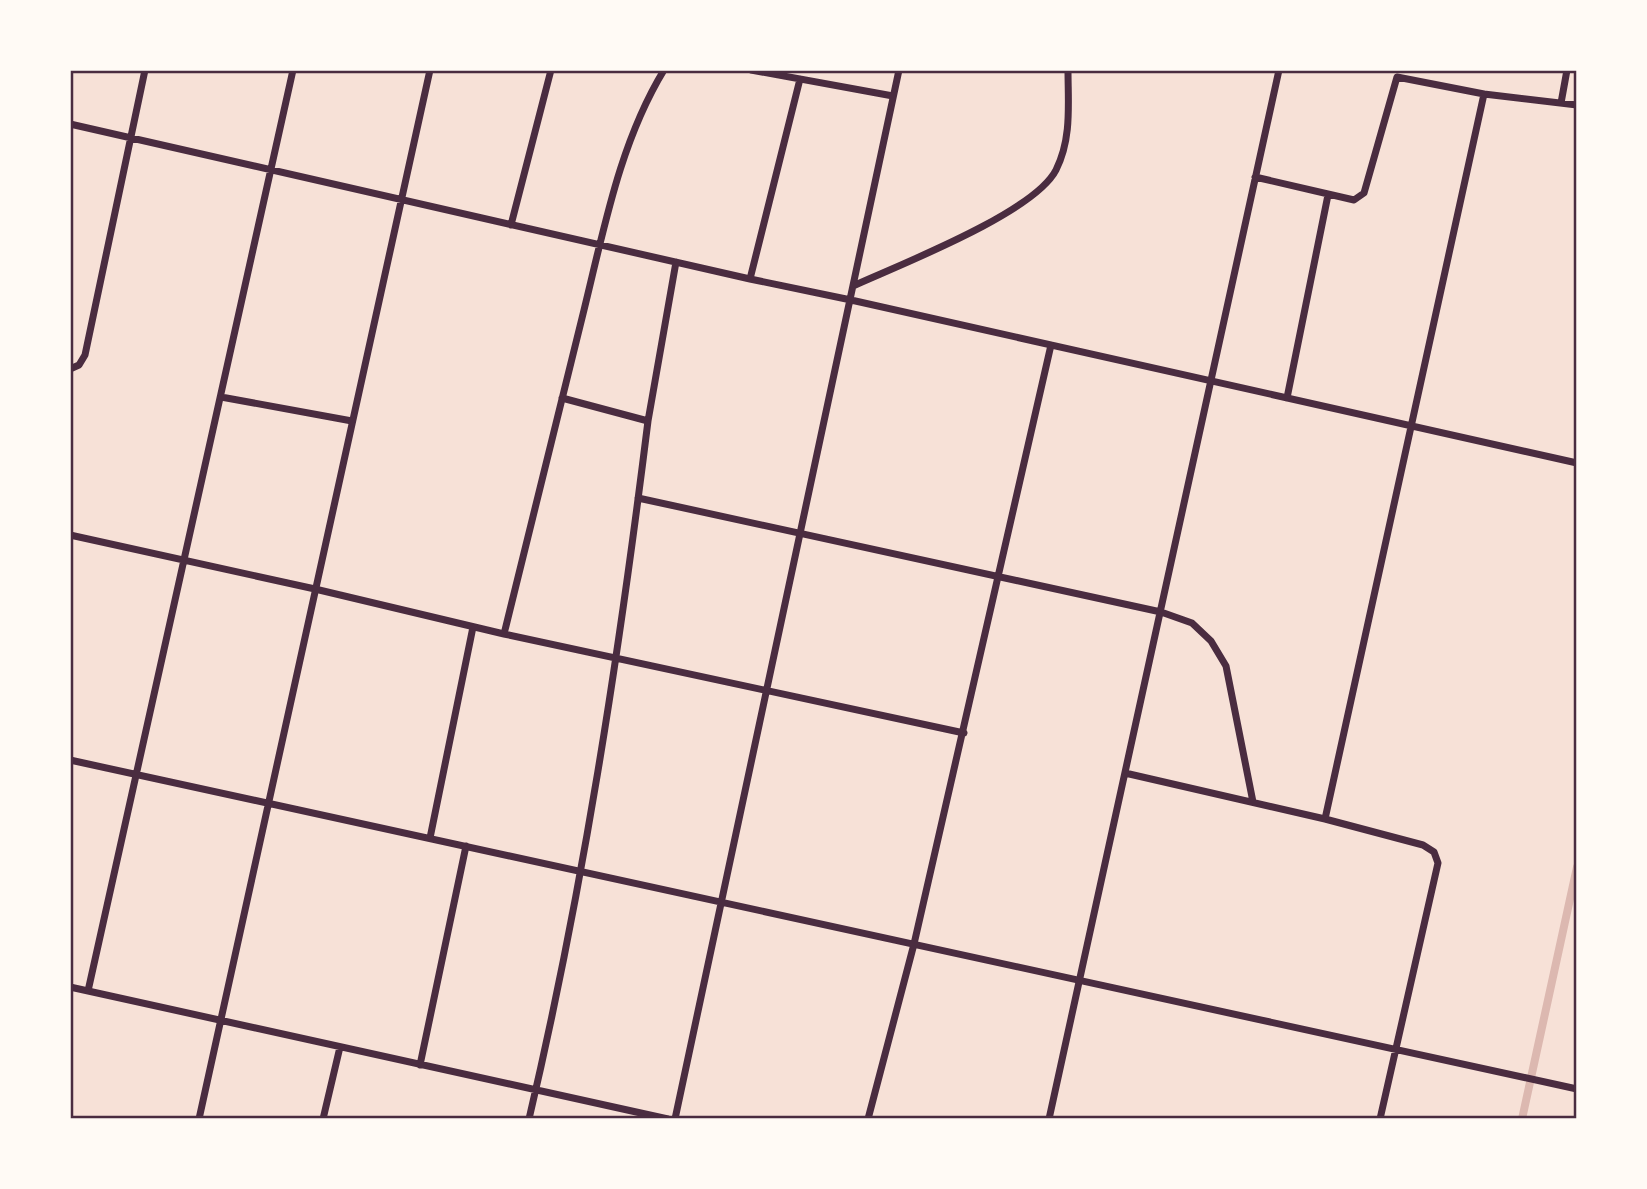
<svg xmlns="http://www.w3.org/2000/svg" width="1647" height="1189" font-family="'Space Grotesk',sans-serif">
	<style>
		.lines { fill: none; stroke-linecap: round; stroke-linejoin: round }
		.stream { stroke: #dcb8b0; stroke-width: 8 }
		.minor { stroke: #4a2c40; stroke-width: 7 }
		.neatline { fill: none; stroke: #4a2c40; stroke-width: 2.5 }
	</style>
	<rect width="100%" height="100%" fill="#f7e1d7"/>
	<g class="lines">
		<path class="stream" d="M1522,1119L1577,867"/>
		<path class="minor" d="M751,70L893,96
			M1561,103L1567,70
			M70,124L750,279L851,300L1577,463
			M1255,177L1354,200L1364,193L1397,77L1484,94
			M511,225L551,70
			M750,279L800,79
			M853,286C899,265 1034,213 1056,170C1072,138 1068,104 1068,70
			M70,369L79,365L85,355L145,70
			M221,397L352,421
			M562,398L648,421L676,262
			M1287,398L1328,195
			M638,498L1161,612L1192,623L1211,641L1226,666L1253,802
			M70,535L315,589L504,634L964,733
			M504,634C530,526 557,418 584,310C604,229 620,142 664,70
			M70,760L1577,1089
			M1125,773L1325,819L1423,845L1434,852L1438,863L1380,1119
			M1325,819L1484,94L1577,105
			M430,838L473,627
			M70,987L668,1119
			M88,991L293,70
			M420,1065L466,846
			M199,1119L430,70
			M323,1119L340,1047
			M529,1119C583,889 619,655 648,421
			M675,1119L899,70
			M868,1119L914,944L1051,345
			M1049,1119L1279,70
			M1577,1119V1118"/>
	</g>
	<rect width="1647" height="1189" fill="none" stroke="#fffaf5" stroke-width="144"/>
	<rect x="72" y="72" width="1503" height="1045" class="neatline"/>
</svg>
